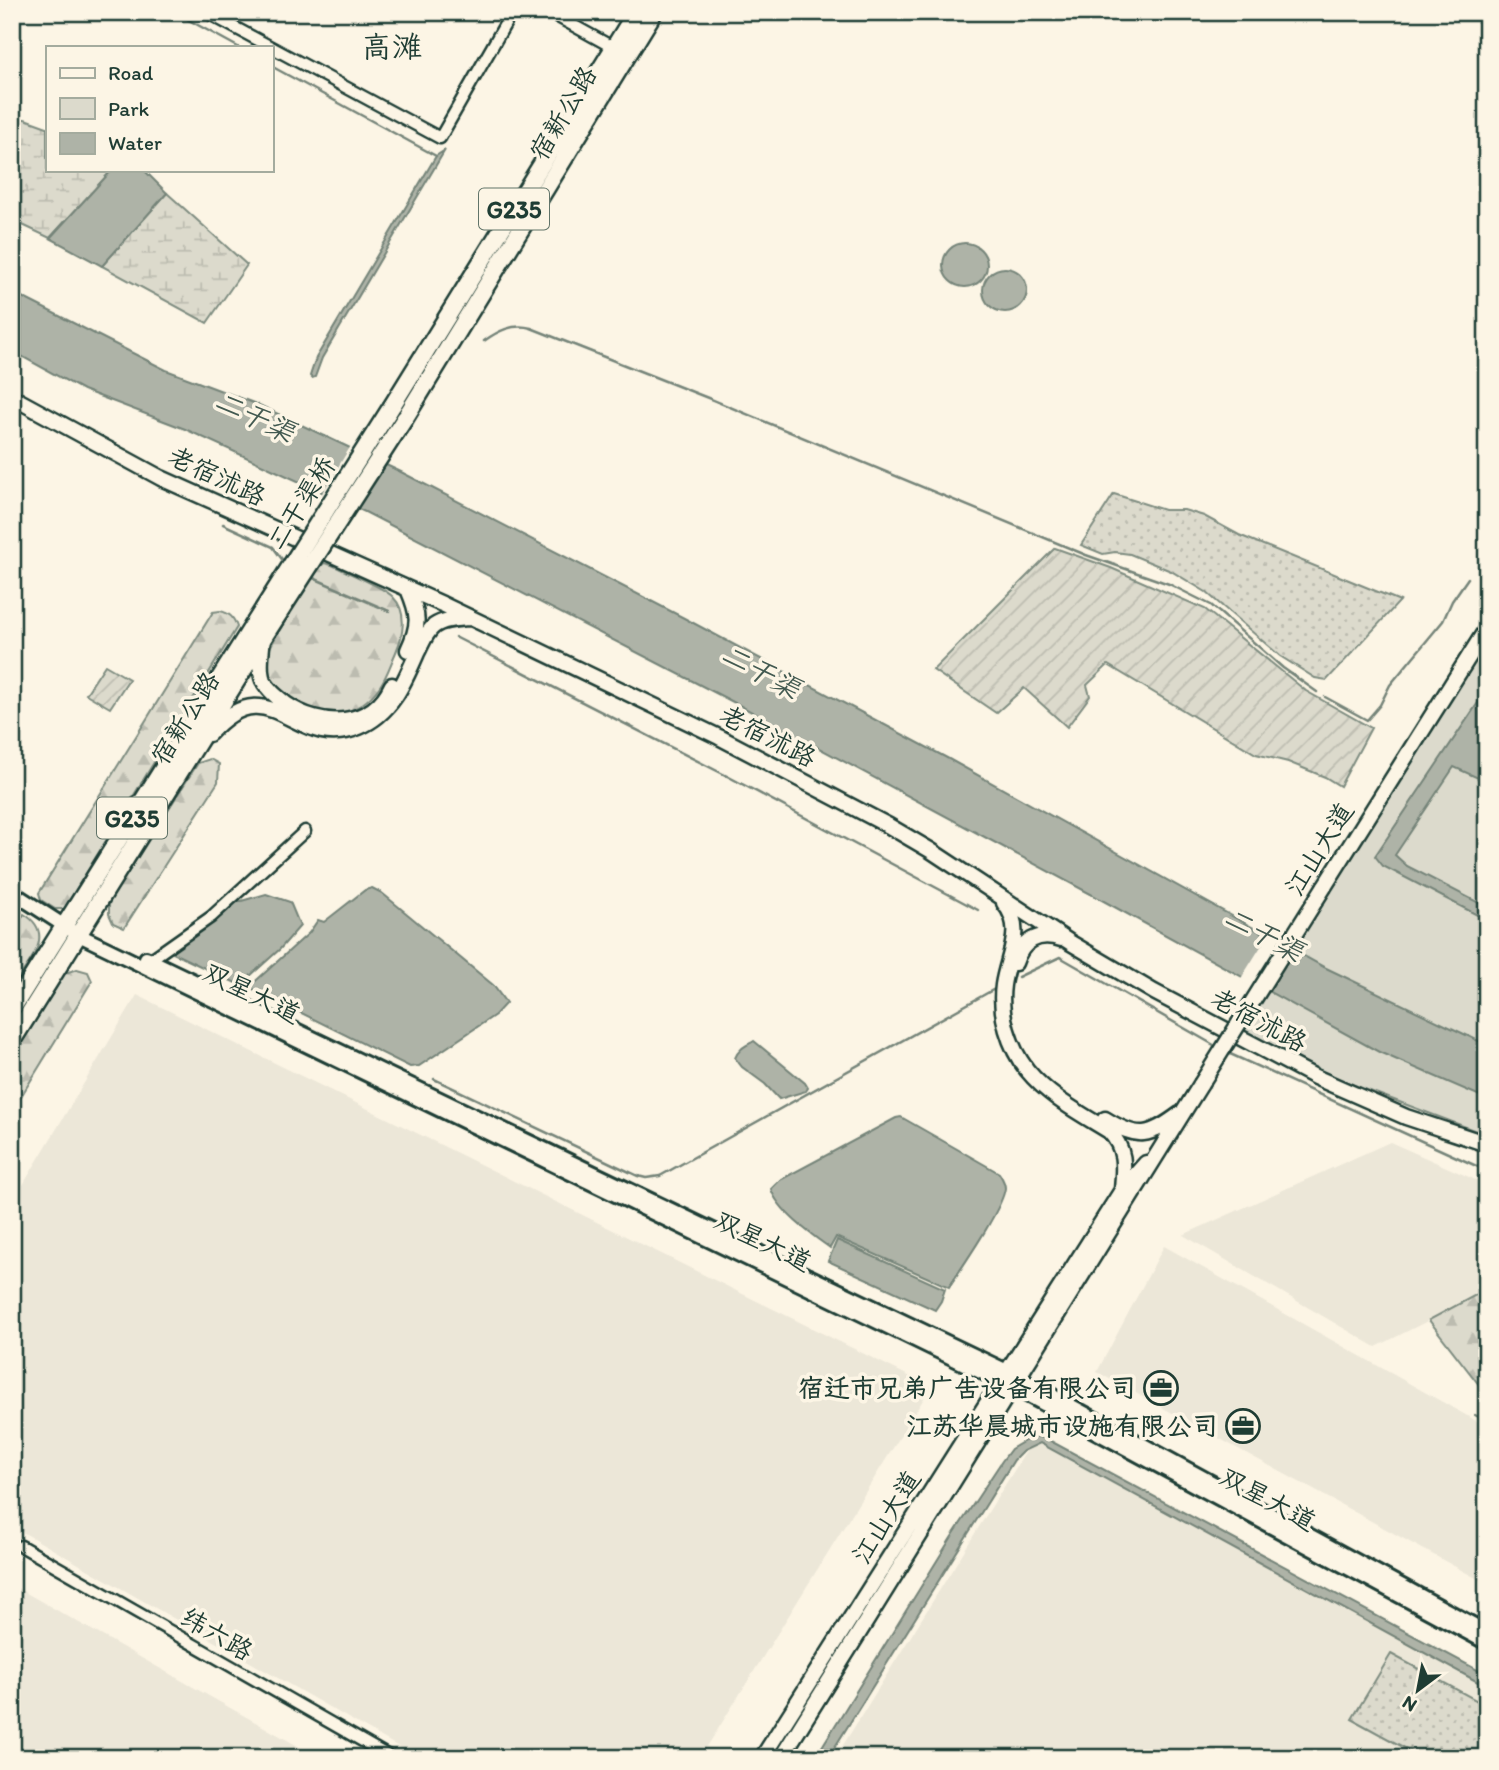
<svg xmlns="http://www.w3.org/2000/svg" width="1499" height="1770" font-family="Itim,'LXGW WenKai TC',sans-serif">
	<style>
		.built { fill: #ece7d8 }
		.grass { fill: url(#grass-dots); stroke: #7e8c80; stroke-width: 2 }
		.forest { fill: url(#forest-firs); stroke: #7e8c80; stroke-width: 2 }
		.wetland { fill: url(#wetland-marsh); stroke: #7e8c80; stroke-width: 2 }
		.park { fill: #dcdacc; stroke: #7e8c80; stroke-width: 2 }
		.garden { fill: url(#garden-furrows); stroke: #7e8c80; stroke-width: 2 }
		.water { fill: #aeb3a7; stroke: #758479; stroke-width: 2 }
		.pier { fill: #fcf5e5 }
		.lines { fill: none; stroke-linecap: round; stroke-linejoin: round }
		.stream { stroke: #758479; stroke-width: 2.5 }
		.minor-casing { stroke: #1f3d34; stroke-width: 15 }
		.tertiary-casing { stroke: #1f3d34; stroke-width: 18 }
		.secondary-casing { stroke: #1f3d34; stroke-width: 19 }
		.trunk-casing { stroke: #1f3d34; stroke-width: 21 }
		.minor { stroke: #fcf5e5; stroke-width: 10 }
		.tertiary { stroke: #fcf5e5; stroke-width: 12 }
		.secondary { stroke: #fcf5e5; stroke-width: 14 }
		.trunk { stroke: #fcf5e5; stroke-width: 16 }
		.secondary-bridge-casing { stroke: #1f3d34; stroke-width: 19; stroke-linecap: butt }
		.trunk-bridge-casing { stroke: #1f3d34; stroke-width: 21; stroke-linecap: butt }
		.secondary-bridge { stroke: #fcf5e5; stroke-width: 14 }
		.trunk-bridge { stroke: #fcf5e5; stroke-width: 16 }
		.labels { text-anchor: middle; dominant-baseline: central; stroke-width: 7; stroke-linejoin: round; paint-order: stroke }
		.shield { fill: #fcf5e5; stroke: #617469; stroke-width: 2 }
		.shield-label { font-size: 24px; font-weight: bold; fill: #1f3d34 }
		.street-label { font-size: 26px; fill: #1f3d34; stroke: #fcf5e5 }
		.poi-label { font-size: 26px; font-weight: bold; fill: #1f3d34; stroke: #fcf5e5; text-anchor: end }
		.water-label { font-size: 28px; font-style: italic; fill: #435a51; stroke: #fcf5e5 }
		.quarter-label { font-size: 30px; fill: #1f3d34; stroke: #fcf5e5 }
	</style>
	<defs>
		<pattern id="grass-dots" width="8" height="8" patternUnits="userSpaceOnUse" patternTransform="scale(1.75)"><rect width="8" height="8" fill="#dcdacc"/><path d="M2 2h.1M6 6h.1" fill="none" stroke="#bcbcb0" stroke-width="1.8" stroke-linecap="round"/></pattern>
		<pattern id="forest-firs" width="22" height="20" patternUnits="userSpaceOnUse" patternTransform="scale(1.75)"><rect width="22" height="20" fill="#dcdacc"/><path d="M5 1l3.5 6h-7zM16 11l3.5 6h-7z" fill="#bcbcb0"/></pattern>
		<pattern id="wetland-marsh" width="20" height="14" patternUnits="userSpaceOnUse" patternTransform="scale(1.75)"><rect width="20" height="14" fill="#dcdacc"/><path d="M1 5h8M5 5V1M11 12h8M15 12V8" fill="none" stroke="#bcbcb0"/></pattern>
		<pattern id="garden-furrows" width="10" height="10" patternUnits="userSpaceOnUse" patternTransform="scale(1.75)"><rect width="10" height="10" fill="#dcdacc"/><path d="M-1 1l2-2M0 10L10 0M9 11l2-2" fill="none" stroke="#bcbcb0"/></pattern>
	</defs>
	<rect width="100%" height="100%" fill="#fcf5e5"/>
	<filter id="ink" filterUnits="userSpaceOnUse"><feTurbulence type="fractalNoise" baseFrequency=".0143" numOctaves="2"/><feDisplacementMap in="SourceGraphic" scale="14" xChannelSelector="R" yChannelSelector="G"/><feConvolveMatrix kernelMatrix="1 2 1 2 8 2 1 2 1" color-interpolation-filters="sRGB"/></filter>
	<g filter="url(#ink)">
		<path class="built" d="M137,995L931,1387L700,1758H418L12,1526V1203Z
			M1390,1142L1487,1185V1291L1376,1347L1183,1235Z
			M1164,1246L1487,1427V1584L1097,1372Z
			M1035,1437L1487,1684V1758H835Z
			M12,1585L319,1758H12Z"/>
		<path class="grass" d="M1114,494L1164,510H1184L1204,516L1239,535L1400,601L1327,680L1315,678L1280,656L1206,592L1171,571L1130,554L1115,552L1103,554L1081,545Z
			M1391,1654L1487,1706V1758H1423L1352,1719Z"/>
		<path class="forest" d="M324,563L332,565C346,572 384,587 393,597C408,612 403,636 396,652C391,663 387,676 380,686C358,717 323,723 292,702C284,696 269,685 266,675C263,666 267,652 272,644C281,626 310,577 324,563Z
			M220,611C230,613 234,618 237,627L64,909H55L41,900L39,893L213,612Z
			M210,759L219,764L218,782L124,928L113,923L109,914V902L198,763Z
			M24,914C58,935 27,964 12,987V934Z
			M77,969L88,972L92,981L12,1111V1058L65,973Z
			M1487,1289V1395L1429,1320Z"/>
		<path class="wetland" d="M14,119H25L47,127V170H112L50,238L12,220Z
			M167,193L247,265L207,323L102,266Z"/>
		<path class="park" d="M1487,640V1135L1346,1082L1242,1034Z"/>
		<path class="garden" d="M1055,548L1111,568L1205,609L1306,691L1371,728L1340,786L1325,777L1288,762L1256,754L1108,665L1087,685L1090,696L1067,727L1024,688L996,713L933,670Z
			M105,665L129,679L110,708L86,694Z"/>
		<path class="water" d="M445,150L322,358L315,377L312,378L310,376L316,358L436,156Z
			M112,170H144L167,193L102,266L50,238Z
			M943 265a22 22 0 1 1 44 0a22 22 0 1 1-44 0Z
			M983 290a22 22 0 1 1 44 0a22 22 0 1 1-44 0Z
			M12,292L166,370L259,405L401,472L684,618L947,758L1324,967L1487,1045V1099L1379,1052L1100,899L737,704L365,512L185,429L83,390L12,351Z
			M1484,694L1487,696V782L1454,767L1395,855L1407,866L1487,907V920L1383,866L1375,856Z
			M372,888L382,893L493,985L506,1003L495,1015L419,1066L410,1067L249,987L309,933L318,920L324,922L365,890Z
			M266,894L290,902L300,926L280,949L240,985L171,952L221,916L231,904Z
			M754,1041L805,1083L808,1088L806,1091L779,1099L765,1084L742,1067L735,1058C739,1048 746,1046 754,1041Z
			M901,1117L999,1173C1002,1178 1005,1182 1005,1188C1003,1208 962,1267 949,1287L836,1237L830,1248C812,1235 778,1211 771,1189L780,1180L896,1118Z
			M837,1240L945,1289L941,1301L935,1310L828,1261Z
			M1033,1436L1045,1438L1487,1675V1687L1040,1443L1023,1451L1014,1460L828,1758H815L951,1538L1002,1461L1011,1449Z"/>
		<path class="pier" d="M352,444L383,459L351,510L321,495Z
			M1270,932L1292,945L1263,992L1240,980Z"/>
		<g class="lines">
			<path class="stream" d="M174,12L238,47
				M271,66L436,156
				M484,341C498,331 513,323 531,328L713,400L1086,555L1169,584L1211,605L1283,668L1317,692
				M223,524L273,547L284,562
				M311,577L389,611
				M455,637L729,777L978,910
				M1325,697L1367,720L1380,705L1390,685L1443,621L1452,601L1468,578
				M1018,977L1060,957L1219,1048
				M1228,1053L1483,1169
				M434,1079L638,1176L646,1178L660,1176L998,987
				M1475,1415L1487,1421"/>
			<g class="minor-casing">
				<path id="minor" d="M206,12L271,47
					M549,12L616,49
					M271,47L440,138L512,12
					M147,962L211,917L305,831
					M21,1546L392,1758"/>
			</g>
			<g class="tertiary-casing">
				<path id="tertiary" d="M12,892L77,934L1014,1388L1487,1643
					M146,958L1009,1372L1487,1632"/>
			</g>
			<g class="secondary-casing">
				<path id="secondary" d="M12,397L161,478L442,604L719,737L889,826L930,850L1071,943L1154,992L1315,1077L1406,1117L1487,1144
					M263,637C262,650 258,668 263,680C268,690 277,697 286,704C321,728 372,729 392,685
					M408,650C420,624 419,615 408,589
					M209,734C272,664 293,754 359,727C391,714 404,683 417,653C422,644 425,633 434,626C444,619 458,619 470,618
					M1324,887L1487,628
					M1004,903C1026,929 1007,956 1003,985C999,1014 1009,1047 1027,1070C1049,1097 1080,1113 1109,1131C1126,1149 1124,1166 1122,1190
					M1015,963C1022,941 1038,931 1061,939
					M1105,1119C1139,1140 1149,1137 1180,1114
					M762,1758L1122,1190L1146,1163
					M781,1758L1201,1084"/>
			</g>
			<g class="trunk-casing">
				<path id="trunk" d="M392,406L636,12
					M405,418L654,12
					M12,1009L252,627
					M12,1041L265,635"/>
			</g>
			<use href="#minor" class="minor"/>
			<use href="#tertiary" class="tertiary"/>
			<use href="#secondary" class="secondary"/>
			<use href="#trunk" class="trunk"/>
			<g class="secondary-bridge-casing">
				<path id="secondary-bridge" d="M1201,1084L1324,887"/>
			</g>
			<g class="trunk-bridge-casing">
				<path id="trunk-bridge" d="M252,627L392,406
					M265,635L405,418"/>
			</g>
			<use href="#secondary-bridge" class="secondary-bridge"/>
			<use href="#trunk-bridge" class="trunk-bridge"/>
		</g>
	</g>
	<defs>
		<g id="office-ring" transform="scale(1.75)"><circle r="9.5" fill="#fcf5e5" stroke="#1f3d34" stroke-width="1.5"/><path d="M-6-3h4V-5.5h4V-3h4V5H-6ZM-1-4.5V-3h2v-1.5ZM-6 0V1H6V0Z" fill="#1f3d34"/></g>
	</defs>
	<g fill-rule="evenodd">
		<use href="#office-ring" x="1161" y="1388"/>
		<use href="#office-ring" x="1243" y="1426"/>
	</g>
	<g class="labels">
		<g class="shield">
			<rect x="479" y="188.5" width="70" height="41" rx="5"/>
			<rect x="97" y="797.5" width="70" height="41" rx="5"/>
		</g>
		<g class="shield-label">
			<text x="514" y="209">G235</text>
			<text x="132" y="818">G235</text>
		</g>
		<g class="street-label">
			<text transform="translate(563 113) rotate(-59)">宿新公路</text>
			<text transform="translate(217 476) rotate(25)">老宿沭路</text>
			<text transform="translate(301 503) rotate(-58)">二干渠桥</text>
			<text transform="translate(185 718) rotate(-58)">宿新公路</text>
			<text transform="translate(768 736) rotate(27)">老宿沭路</text>
			<text transform="translate(1319 849) rotate(-58)">江山大道</text>
			<text transform="translate(252 993) rotate(26)">双星大道</text>
			<text transform="translate(1259 1020) rotate(28)">老宿沭路</text>
			<text transform="translate(763 1241) rotate(26)">双星大道</text>
			<text transform="translate(1268 1499) rotate(28)">双星大道</text>
			<text transform="translate(886 1517) rotate(-58)">江山大道</text>
			<text transform="translate(217 1634) rotate(30)">纬六路</text>
		</g>
		<g class="poi-label">
			<text x="1136" y="1388">宿迁市兄弟广告设备有限公司</text>
			<text x="1218" y="1426">江苏华晨城市设施有限公司</text>
		</g>
		<g class="water-label">
			<text transform="translate(255 416) rotate(25)">二干渠</text>
			<text transform="translate(761 671) rotate(28)">二干渠</text>
			<text transform="translate(1264 934) rotate(28)">二干渠</text>
		</g>
		<g class="quarter-label">
			<text x="392" y="46">高滩</text>
		</g>
	</g>
	<rect width="1499" height="1770" fill="none" stroke="#fcf5e5" stroke-width="42"/>
	<rect x="21" y="21" width="1457" height="1728" fill="none" stroke="#1f3d34" stroke-width="2.5" filter="url(#ink)"/>
	<rect x="46" y="46" width="228" height="126" fill="#fcf5e5" stroke="#a4ab9e" stroke-width="2"/>
	<rect x="60" y="68" width="35" height="10" fill="#fcf5e5" stroke="#a4ab9e" stroke-width="2"/>
	<text x="108" y="80" font-size="21" fill="#1f3d34">Road</text>
	<rect x="60" y="98" width="35" height="21" fill="#dcdacc" stroke="#a4ab9e" stroke-width="2"/>
	<text x="108" y="116" font-size="21" fill="#1f3d34">Park</text>
	<rect x="60" y="133" width="35" height="21" fill="#aeb3a7" stroke="#a4ab9e" stroke-width="2"/>
	<text x="108" y="150" font-size="21" fill="#1f3d34">Water</text>
	<g transform="translate(1418 1690) rotate(212)" stroke="#fcf5e5" stroke-width="5" paint-order="stroke">
	<path d="M0-5L12 26L0 18L-12 26Z" fill="#1f3d34"/>
	<text y="-10" font-size="19" font-weight="bold" text-anchor="middle" fill="#1f3d34">N</text>
	</g>
</svg>
